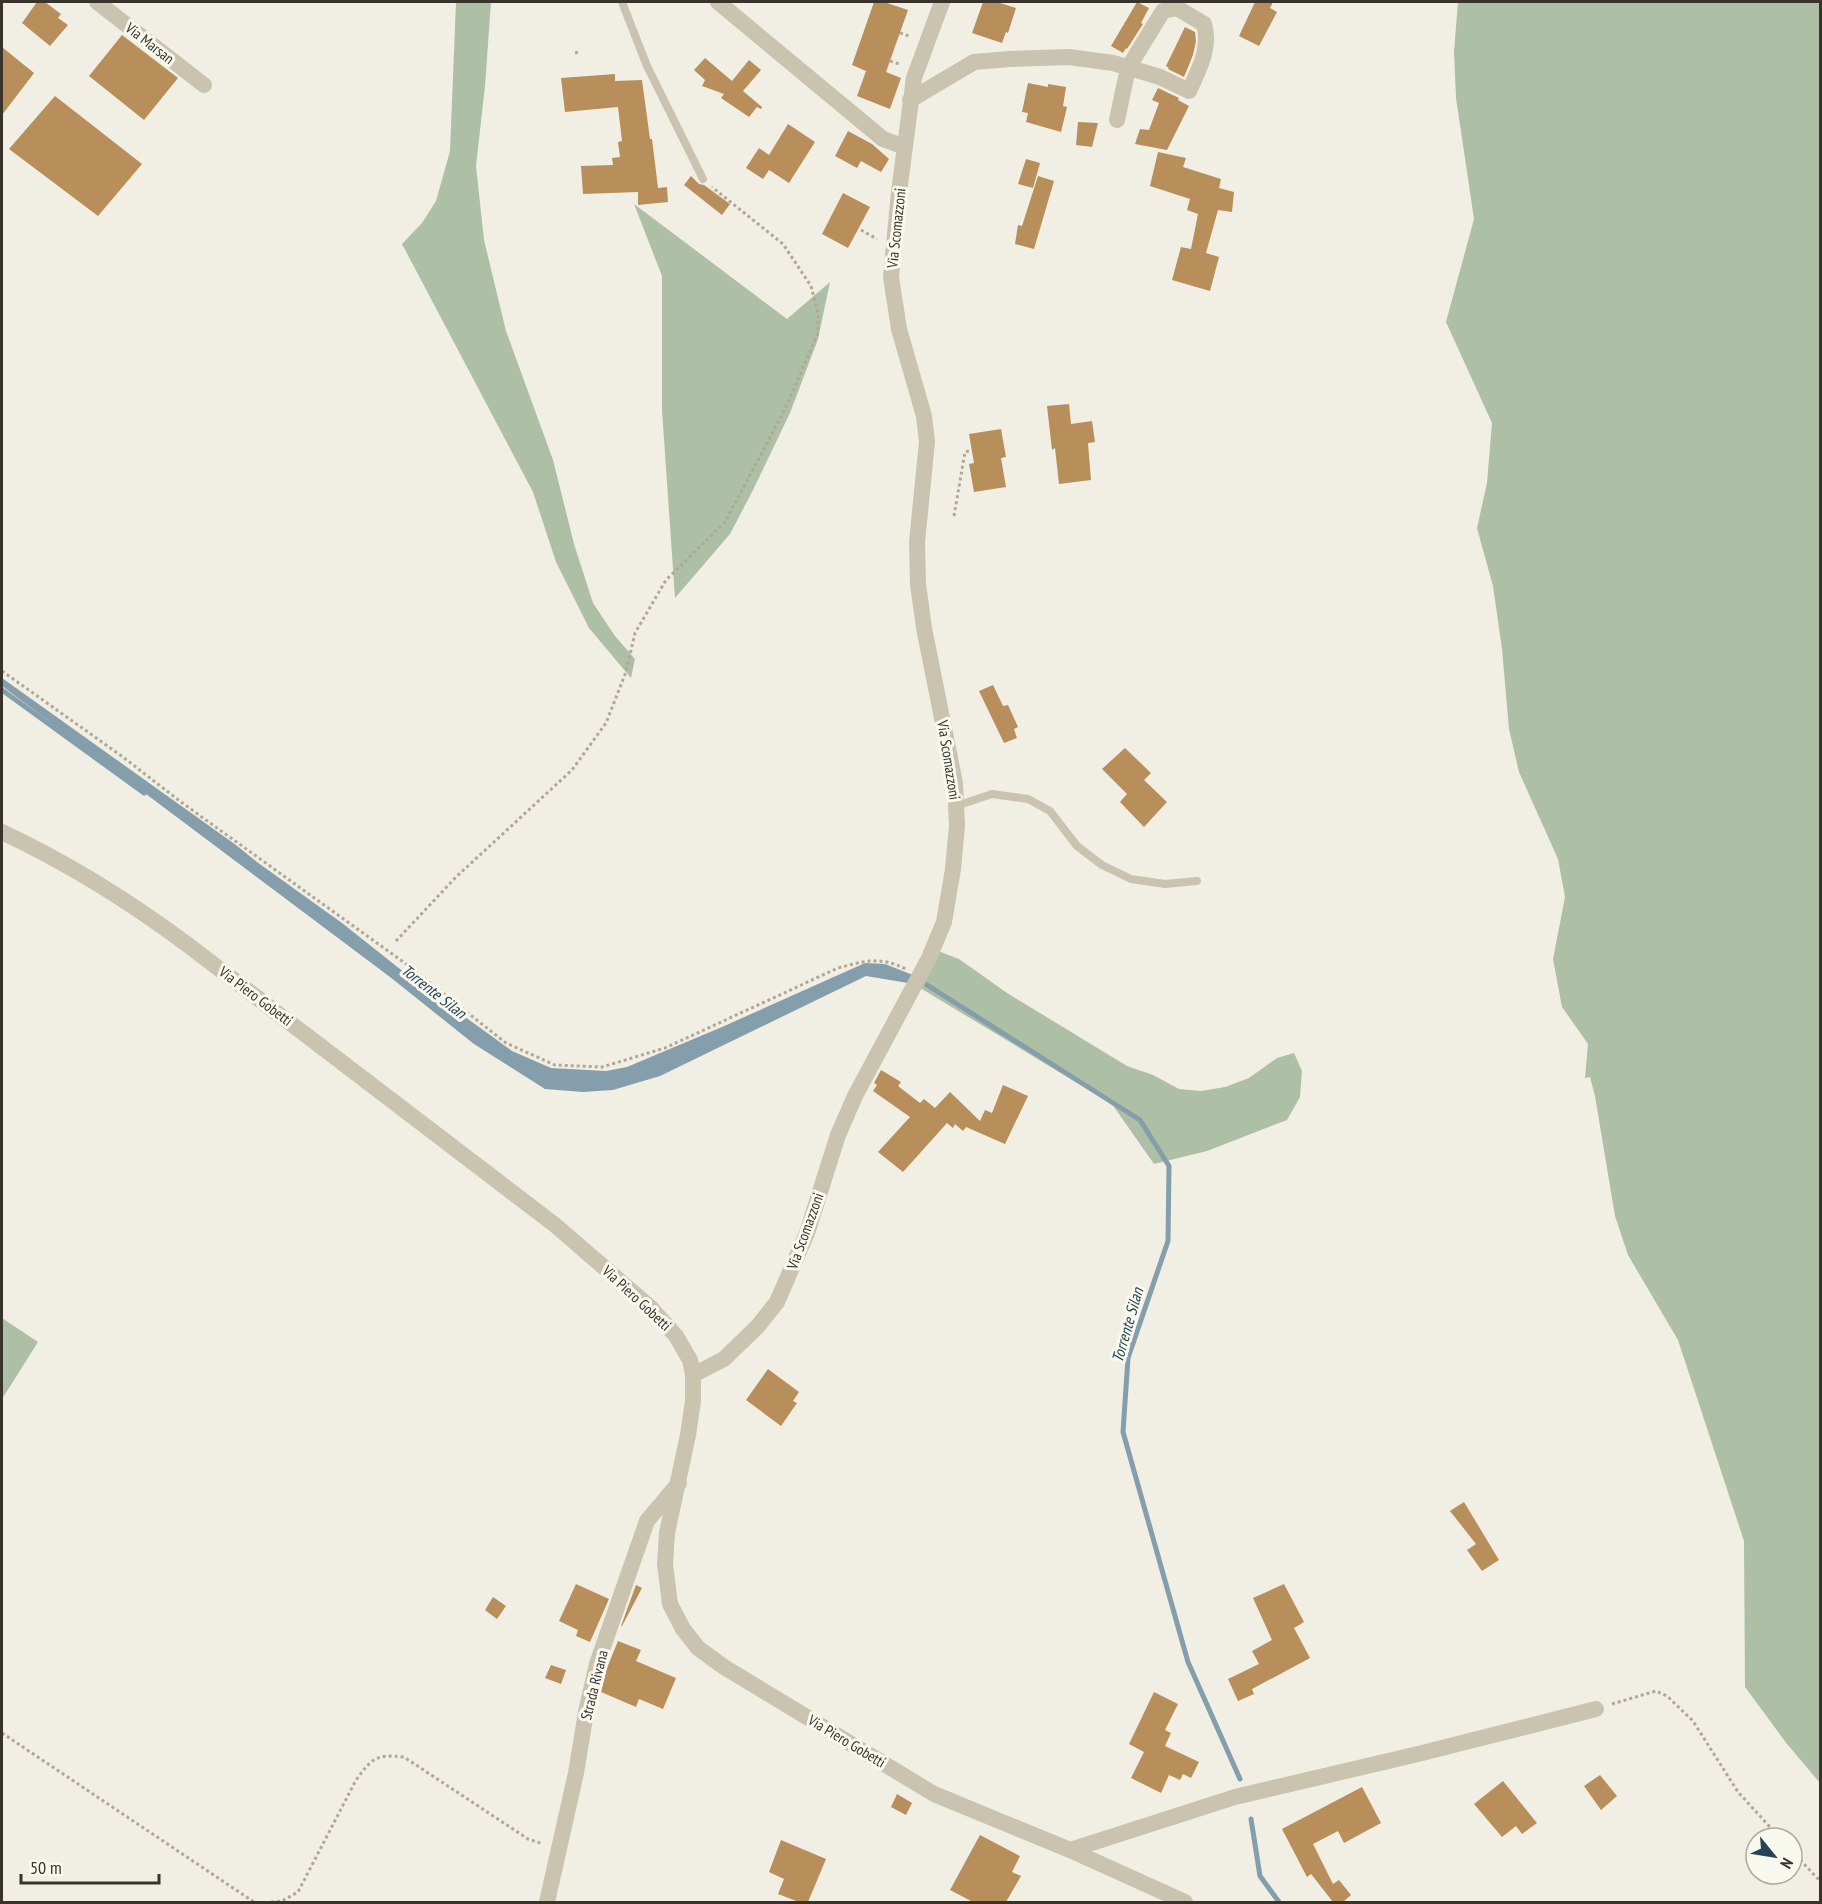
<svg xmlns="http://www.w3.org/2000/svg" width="1822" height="1904" font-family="'PT Sans Narrow',sans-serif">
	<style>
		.green { fill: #adbfa4 }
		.water { fill: #859eab }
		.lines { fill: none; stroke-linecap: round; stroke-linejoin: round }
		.stream { stroke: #859eab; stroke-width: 5 }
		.building { fill: #b88e5a }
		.path { stroke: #afa896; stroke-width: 3; stroke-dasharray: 3 3; stroke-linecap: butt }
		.service { stroke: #c9c3af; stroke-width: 8 }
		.minor { stroke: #c9c3af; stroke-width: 16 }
		.tertiary { stroke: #c9c3af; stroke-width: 16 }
		.labels { text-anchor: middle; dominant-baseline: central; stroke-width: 6; stroke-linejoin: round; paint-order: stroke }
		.street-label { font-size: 15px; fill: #38342d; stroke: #f9f8ef }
		.water-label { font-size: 16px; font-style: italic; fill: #264456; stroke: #f9f8ef }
	</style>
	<rect width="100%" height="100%" fill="#f1efe3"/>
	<path class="green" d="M456,2H491L485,86L476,166L484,240L506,331L553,460L574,544L593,603L615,636L635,659L631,678L589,628L556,562L533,492L402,244L422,223L436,201L450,151Z
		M1458,2H1820V1783L1787,1744L1745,1687L1744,1541L1678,1340L1628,1255L1615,1216L1595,1096L1590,1077L1585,1078L1588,1044L1562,1007L1553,959L1565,897L1558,859L1519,772L1509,729L1502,649L1493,586L1477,528L1487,483L1492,423L1446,322L1474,219L1456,98L1454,52Z
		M634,204L787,319L830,282L818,339L790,413L753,490L730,534L675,598L662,410V276Z
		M938,951L959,959L1007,993L1127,1066L1153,1075L1179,1089L1201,1091L1225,1087L1249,1078L1277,1058L1294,1053L1302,1071L1300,1097L1287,1120L1207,1151L1154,1164L1112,1104L917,986Z
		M2,1318L38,1342L2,1399Z"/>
	<path class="water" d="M2,678L236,845L257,862L342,923L410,977L512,1051L551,1068L606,1071L627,1067L722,1027L865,963L885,964L913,975L908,983L866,976L660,1076L613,1090L583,1092L545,1089L474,1044L390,977L2,686Z"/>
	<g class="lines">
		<path class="stream" d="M2,690L144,793
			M927,985L1140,1120L1169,1166L1168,1241L1128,1358L1123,1432L1188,1662L1240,1779
			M1251,1819L1260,1876L1279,1902"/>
	</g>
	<path class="building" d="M37,2H45L61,14L58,18L68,25L50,46L22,23Z
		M874,2H884L908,10L886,72L901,78L890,109L857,96L866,71L852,65Z
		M983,2H997L1016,8L1008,33L1006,32L1002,43L972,33Z
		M1137,2L1149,8L1141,23L1143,24L1127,49L1126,48L1123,53L1111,46Z
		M1255,2H1273L1270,8L1277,12L1259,46L1239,36Z
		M1185,27L1195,32L1196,41L1193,55L1184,77L1168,69L1169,68L1166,66Z
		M122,35L178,78L144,120L89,76Z
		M2,47L34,73L2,115Z
		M705,58L732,81L749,60L761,70L743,91L762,107L761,109L757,107L749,117L721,98L724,94L702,86L705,80L694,70Z
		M615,74V81L642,80L650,139H652L654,155L658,188L667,187L668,202L638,205V192L583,194L581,166L613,165L612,158L620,157L618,142L622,141L618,107L565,112L561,78Z
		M1028,83L1048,87V84L1066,87L1063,106L1067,107L1061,132L1026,122L1028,113L1022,112Z
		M1158,88L1179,98L1178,100L1189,106L1167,150L1135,144L1140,129L1149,130L1159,103L1152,100Z
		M55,96L142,164L98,216L9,149Z
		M1078,122L1098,123L1092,147L1076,145Z
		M788,124L815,142L789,183L769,170L763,179L746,168L759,148L769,155Z
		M848,131L872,144L889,159L881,172L861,161L857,168L835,156Z
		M1158,152L1186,158L1183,167L1221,179L1219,188L1234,192L1232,212L1218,210L1206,253L1219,257L1210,291L1172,280L1181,247L1191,249L1198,214L1187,210L1190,199L1150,186Z
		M1026,159L1040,163L1033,188L1018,184Z
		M691,176L699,184L704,185L730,204L722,215L684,185Z
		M1038,176L1054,181L1034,249L1015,244L1018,225L1022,226Z
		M843,193L870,207L848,248L822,234Z
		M1069,404L1071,424L1092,421L1095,442L1088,443L1091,480L1059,484L1055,448L1052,450L1047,406Z
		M1001,429L1006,457L1001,458L1006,487L974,492L969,464L974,463L969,434Z
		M993,685L1003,706L1008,705L1018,727L1014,729L1017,738L1004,743L979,691Z
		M1125,748L1151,773L1144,780L1167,802L1144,827L1120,802L1127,794L1102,769Z
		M881,1070L901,1082L898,1086L920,1103L924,1099L935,1108L950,1092L980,1121L985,1110L992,1113L1003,1085L1028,1096L1005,1144L966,1127L963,1131L955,1124L953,1128L947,1123L903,1172L878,1152L910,1117L873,1091L877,1085L874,1083Z
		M768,1369L799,1392L793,1401L797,1403L781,1426L746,1400Z
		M1464,1502L1499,1560L1482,1571L1467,1550L1476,1544L1450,1511Z
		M576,1584L609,1599L590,1642L576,1636L578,1630L559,1621Z
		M1284,1584L1304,1622L1294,1628L1310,1658L1252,1689L1254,1694L1238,1701L1228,1679L1259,1664L1252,1651L1272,1640L1253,1598Z
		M636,1585L642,1588L622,1626H621Z
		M493,1597L506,1606L497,1619L485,1610Z
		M618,1641L641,1650L636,1661L676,1678L663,1709L639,1699L636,1707L601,1692L607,1668Z
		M551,1665L566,1670L561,1684L545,1678Z
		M1154,1692L1178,1704L1165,1730L1171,1733L1165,1746L1199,1762L1191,1778L1183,1774L1180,1780L1169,1775L1161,1793L1131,1778L1144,1752L1129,1744Z
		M1600,1775L1617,1796L1601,1810L1584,1786Z
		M1503,1781L1537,1823L1522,1834L1516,1826L1502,1837L1474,1804Z
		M1362,1787L1381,1823L1344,1843L1338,1831L1313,1844L1333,1884L1339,1880L1351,1895L1343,1902H1333L1311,1874L1307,1877L1282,1829Z
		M897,1794L912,1803L906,1815L891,1807Z
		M980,1835L1020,1856L1012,1872L1021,1876L1006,1902H973L950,1890Z
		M781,1840L826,1859L808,1902H799L778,1894L784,1879L769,1872Z"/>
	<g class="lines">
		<path class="path" d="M900,33L909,36
			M575,53L579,52
			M890,61L899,64
			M861,230L877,239
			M954,516L965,452L972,450
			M2,671L123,757L181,802L402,961L506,1043L555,1065L602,1067L665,1048L838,968C864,961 880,956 906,969
			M396,941L456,877L572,770L606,723L626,672L635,633L666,580L725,522L784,411L818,333V313L811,286L783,244L712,187
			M1612,1704L1656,1691L1667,1696L1693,1721L1738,1792L1780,1838
			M2,1733L254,1902
			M1792,1851L1817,1878L1820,1879
			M271,1902L282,1901L298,1892L356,1780C372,1758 376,1754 404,1757L528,1839L543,1844"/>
		<path class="service" d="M622,2L647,66L703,179
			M956,806L992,794L1028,799L1050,811L1077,846L1102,865L1131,879L1165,884L1197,881"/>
		<path class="minor" d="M97,2L204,85
			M718,2L883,139L905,147
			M910,100L974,62L1010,59L1069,57L1113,63L1160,77L1189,91C1199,69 1211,48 1204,24L1177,8L1163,11L1128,68L1117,120
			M693,1375L724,1359L758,1326L777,1302L807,1233L838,1135L855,1096L929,958L944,922L953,869L957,826L955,783L924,628L918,584L917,542L927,442L924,416L899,329L891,277L899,192L914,78L942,2
			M1070,1850L1235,1797L1418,1754L1596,1709
			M547,1902L576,1773L586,1712L597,1664L647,1521L679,1483"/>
		<path class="tertiary" d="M2,832C68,863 129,901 188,945L555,1225L651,1308L676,1336L690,1360L693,1375V1401L688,1435L667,1533L665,1564L670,1604L683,1629L698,1648L724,1667L934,1794L1070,1850L1185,1902"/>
	</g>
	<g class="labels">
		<g class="street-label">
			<text transform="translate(150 43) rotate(38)">Via Marsan</text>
			<text transform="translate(896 228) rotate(-84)">Via Scomazzoni</text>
			<text transform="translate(949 760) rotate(81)">Via Scomazzoni</text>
			<text transform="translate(256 996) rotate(37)">Via Piero Gobetti</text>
			<text transform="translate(805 1231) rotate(-70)">Via Scomazzoni</text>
			<text transform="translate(637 1298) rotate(43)">Via Piero Gobetti</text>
			<text transform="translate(594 1685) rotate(-76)">Strada Rivana</text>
			<text transform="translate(847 1741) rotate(31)">Via Piero Gobetti</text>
		</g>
		<g class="water-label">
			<text transform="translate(434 991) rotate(38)">Torrente Silan</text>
			<text transform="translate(1127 1325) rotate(-74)">Torrente Silan</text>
		</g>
	</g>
	<rect width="1822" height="1904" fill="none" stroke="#38342d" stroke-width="6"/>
	<g transform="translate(1774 1856) rotate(120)"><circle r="28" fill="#f9f8ef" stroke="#acaaa1" stroke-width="1.5"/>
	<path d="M0-4.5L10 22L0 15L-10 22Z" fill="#264456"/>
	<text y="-9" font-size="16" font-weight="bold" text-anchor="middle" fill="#38342d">N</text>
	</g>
	<path d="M21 1874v9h138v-9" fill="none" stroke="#38342d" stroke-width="3"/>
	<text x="30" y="1874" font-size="18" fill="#38342d" stroke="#f9f8ef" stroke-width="4.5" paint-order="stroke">50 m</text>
</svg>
